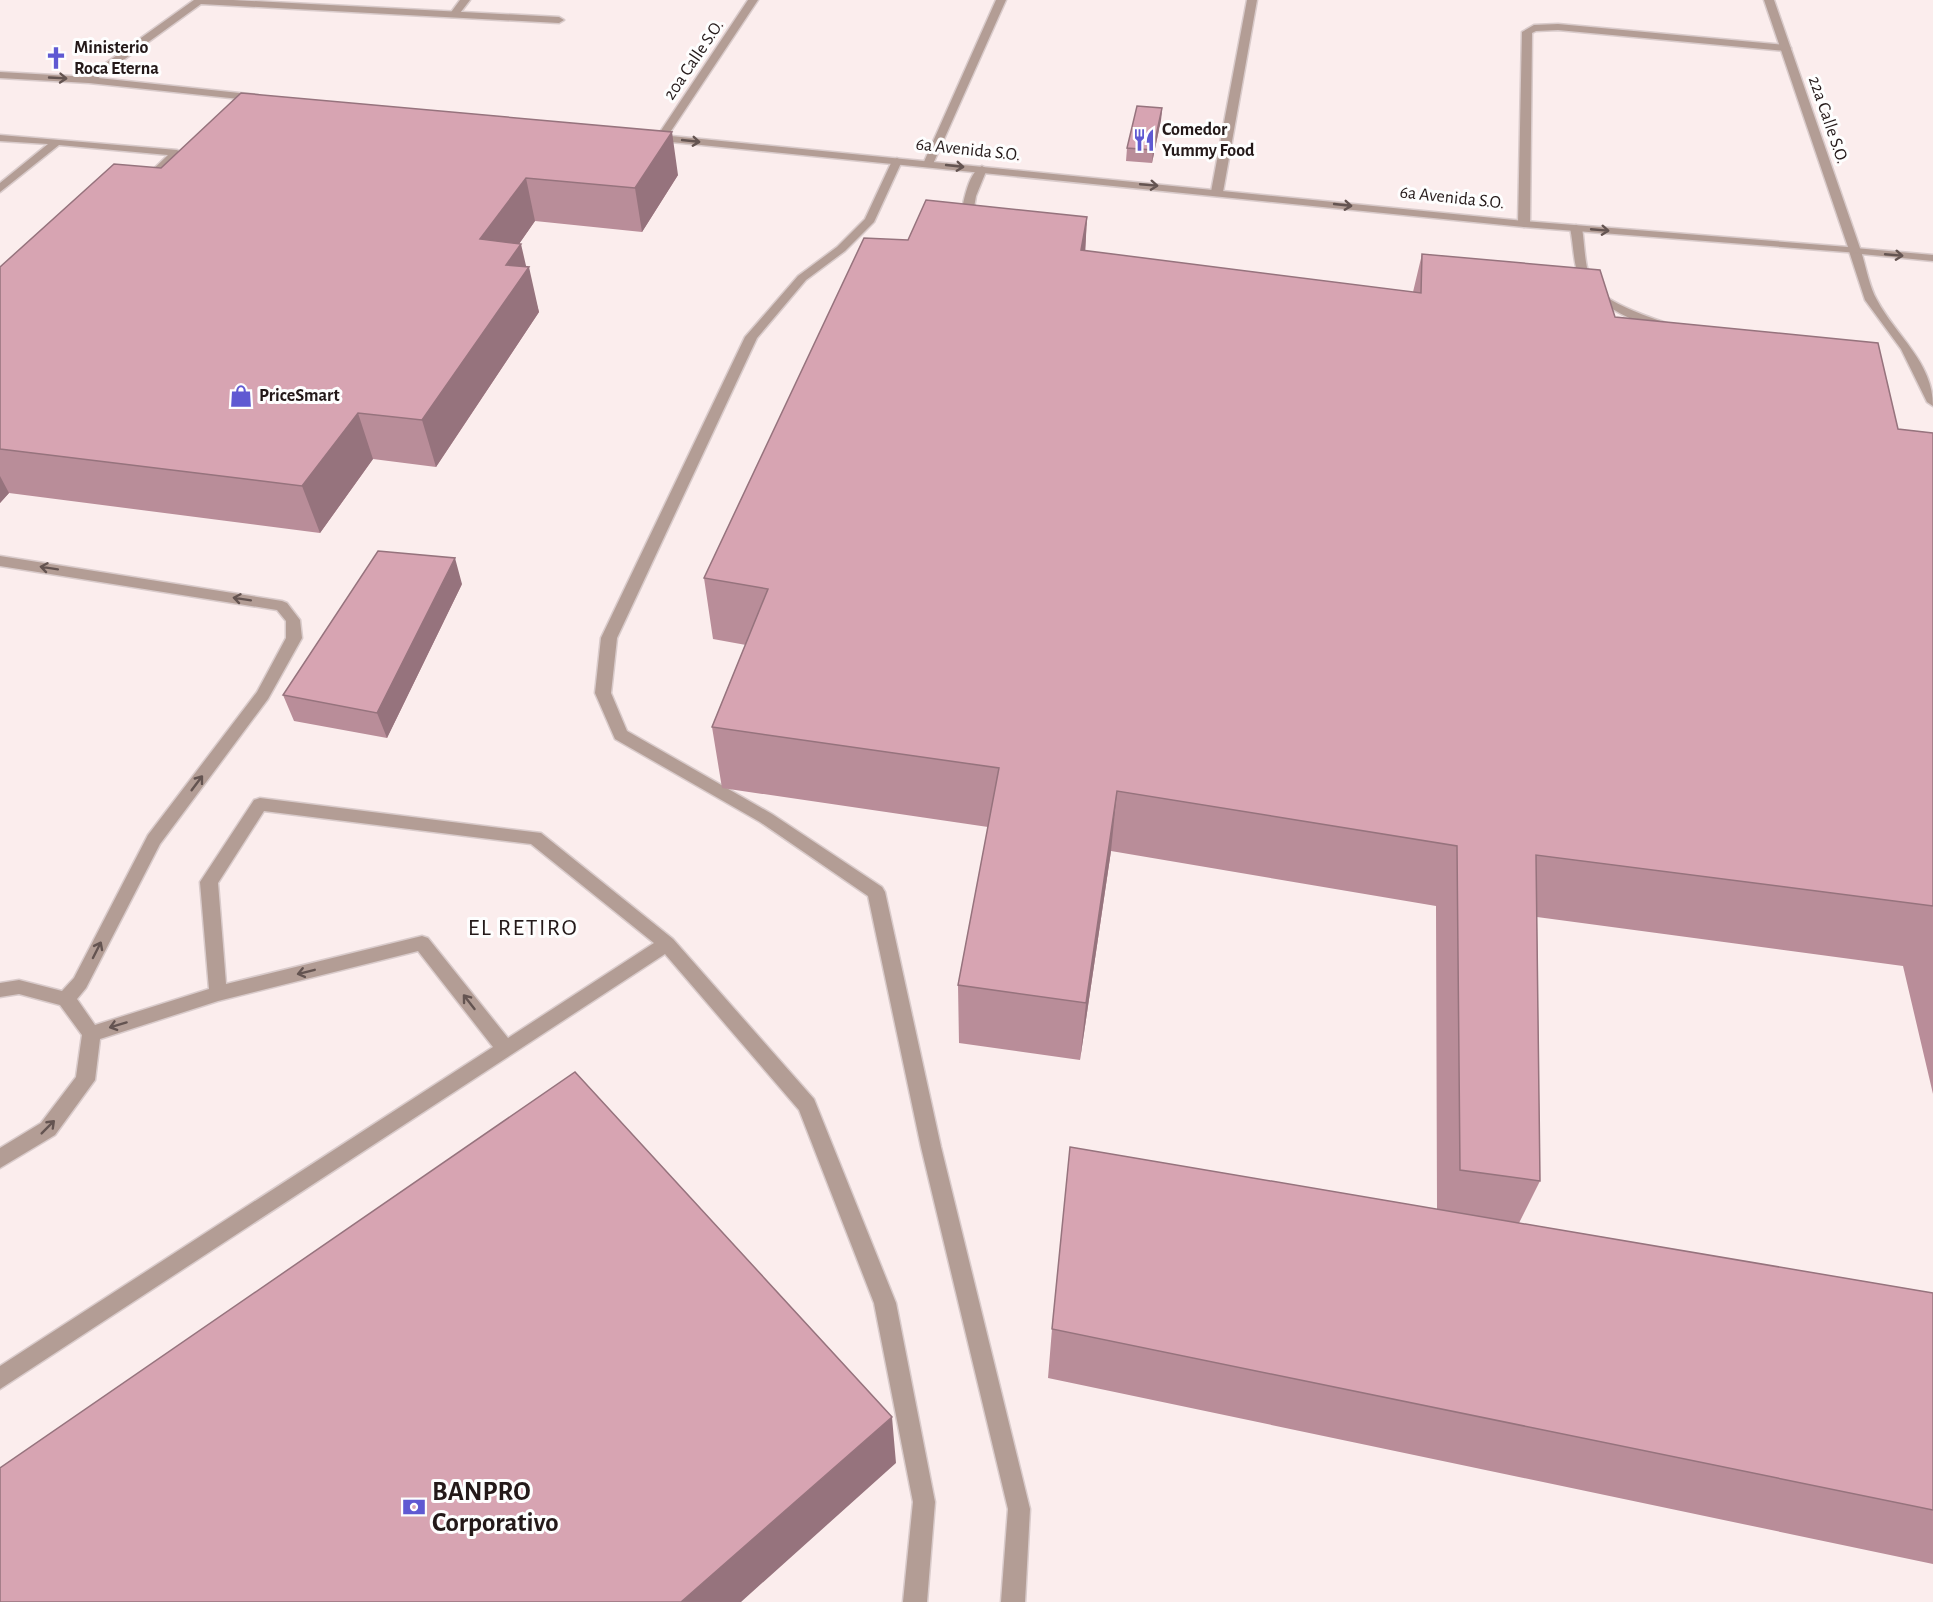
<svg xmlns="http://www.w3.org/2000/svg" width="1933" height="1602" font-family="'Alegreya Sans',sans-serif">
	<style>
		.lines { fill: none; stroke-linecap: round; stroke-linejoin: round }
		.service-casing { stroke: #d9cbcb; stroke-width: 3 }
		.minor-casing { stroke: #d9cbcb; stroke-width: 3 }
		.tertiary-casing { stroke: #d9cbcb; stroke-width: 3 }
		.service { fill: #b39d95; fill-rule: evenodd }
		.minor { fill: #b39d95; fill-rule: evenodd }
		.tertiary { fill: #b39d95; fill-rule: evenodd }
		.wall { fill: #b98d99 }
		.shaded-wall { fill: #96737d }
		.building { fill: #d7a4b2; stroke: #96737d; stroke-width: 1.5 }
		.oneway { stroke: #645451 }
		.labels { text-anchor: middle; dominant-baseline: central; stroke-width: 6; stroke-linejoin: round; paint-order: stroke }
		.far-poi-label { font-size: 18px; font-weight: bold; fill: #241919; stroke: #fefefe; text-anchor: start }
		.far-street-label { font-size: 18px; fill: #241919; stroke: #fefefe }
		.neighbourhood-label { font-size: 24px; letter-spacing: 1.5px; fill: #241919; stroke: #fefefe }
		.near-poi-label { font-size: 27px; font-weight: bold; fill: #241919; stroke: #fefefe; text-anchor: start }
	</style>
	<rect width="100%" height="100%" fill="#fbeded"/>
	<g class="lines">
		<g class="service-casing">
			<path id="service" d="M460,0H470L457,17H451L449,15Z
				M0,135L177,150L182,153L150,184H142V180L168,155L59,145L0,192V183L48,144L0,141Z
				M897,158L902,161L874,222L845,251L806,280L757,338L617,638L611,693L627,731L772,814L882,887L885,892L941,1147L1030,1509L1025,1602H1001L1008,1509L921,1147L868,896L760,822L615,739L595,693L601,638L745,337L798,276L837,247L865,219L892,161Z
				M982,166L987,169L976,196L971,225L965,228L961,227L959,225C962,210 967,172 982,166Z
				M1576,225L1582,228C1585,246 1584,268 1593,284C1604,303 1652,318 1672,325V331C1655,335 1589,300 1581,283C1573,266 1574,246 1570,228Z
				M1855,248L1861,251C1866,267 1869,286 1877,300C1896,336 1933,362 1933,406L1927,402L1901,349L1865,300L1849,251Z
				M0,556L282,601L287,603L300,620L302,638L268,699L160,844L86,988L77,999L95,1025L209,989L200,882L254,800L260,798L541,833L673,939L814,1099L896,1303L935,1502L927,1602H903L913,1502L874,1303L799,1110L665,954L0,1389V1366L493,1047L418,951L218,1001L100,1039L95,1080L55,1135L0,1168V1148L41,1123L76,1077L82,1035L60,1005L19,994L0,997V983L19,980L62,991L74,978L148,835L257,692L286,638V621L277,610L0,566ZM264,811L531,844L654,943L508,1038L428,938L422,936L226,984L218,883Z"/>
		</g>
		<g class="minor-casing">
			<path id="minor" d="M194,0H233L559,17L564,20L559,23L201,4L93,82H85V78Z
				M748,0H758L665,140H657L656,138Z
				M996,0H1006L933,164L928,167L924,166L923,164Z
				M1247,0H1257L1223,192L1217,195L1211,192Z
				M1558,24L1786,45L1791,48L1786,51L1558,30L1536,31L1532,33L1530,224L1524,227L1518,224L1522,32L1534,25Z
				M1855,248L1933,255V261L1851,253V249Z"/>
		</g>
		<g class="tertiary-casing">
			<path id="tertiary" d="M1764,0H1774L1861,251L1859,253L1524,227L651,140L646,137L651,134L1524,221L1848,247Z
				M0,72L89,77L258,95L263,98L258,101L89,83L0,78Z"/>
		</g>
		<use href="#service" class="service"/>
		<use href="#minor" class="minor"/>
		<use href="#tertiary" class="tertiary"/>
	</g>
	<path class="wall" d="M1162,108L1161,120L1152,163L1126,161L1127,148Z
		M161,168L678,175L642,232L535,221L519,244L539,312L436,467L373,459L320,533L9,493L0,503V267Z
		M1087,217L1085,251L1413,292L1422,254L1615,317L1898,429L1933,433V1094L1903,966L1537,917L1540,1181L1519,1223L1933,1293V1564L1048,1378L1052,1329L1437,1209L1436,906L1111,851L1080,1060L959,1043L958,985L988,827L722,788L712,727L746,645L713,639L704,578L908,240Z
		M462,584L387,738L294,721L283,695Z"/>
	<path class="shaded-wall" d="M1162,108L1161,120L1152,163L1153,150Z
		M672,132L678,175L642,232L635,188Z
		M526,178L535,221L491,284L480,239Z
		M1087,217L1084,275L1081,250Z
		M521,244L527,270L529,267L539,312L436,467L422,420L506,265Z
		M358,413L373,459L320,533L302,486Z
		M0,476L9,493L0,503Z
		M455,558L462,584L387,738L377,713Z
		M1117,791L1111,851L1080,1060L1086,1003Z
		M892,1417L896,1463L741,1602H681Z"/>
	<path class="building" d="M241,93L672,132L635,188L526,178L480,239L521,244L506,265L529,267L422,420L358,413L302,486L0,449V267L114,164L161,168Z
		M1137,106L1162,108L1153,150L1127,148Z
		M926,200L1087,217L1081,250L1421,293L1422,254L1600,270L1615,317L1878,343L1898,429L1933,433V906L1536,855L1540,1181L1460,1170L1457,846L1117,791L1086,1003L958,985L999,768L712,727L768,589L704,578L864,238L908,240Z
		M378,551L455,558L377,713L283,695Z
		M575,1072L892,1417L681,1602H0V1468Z
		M1070,1147L1933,1293V1510L1052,1329Z"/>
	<defs><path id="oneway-shaft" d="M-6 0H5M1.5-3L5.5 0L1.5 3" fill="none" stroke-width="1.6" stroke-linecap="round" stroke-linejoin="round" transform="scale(1.5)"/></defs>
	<g class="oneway">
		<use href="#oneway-shaft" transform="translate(58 78) rotate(3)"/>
		<use href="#oneway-shaft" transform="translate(691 141) rotate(6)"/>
		<use href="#oneway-shaft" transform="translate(955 166) rotate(6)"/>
		<use href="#oneway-shaft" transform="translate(1149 185) rotate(5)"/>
		<use href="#oneway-shaft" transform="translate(1343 205) rotate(6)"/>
		<use href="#oneway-shaft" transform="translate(1600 230) rotate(5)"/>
		<use href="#oneway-shaft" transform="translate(1894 255) rotate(5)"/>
		<use href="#oneway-shaft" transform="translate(49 568) rotate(-171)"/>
		<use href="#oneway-shaft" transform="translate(242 599) rotate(-171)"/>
		<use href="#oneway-shaft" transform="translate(197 783) rotate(-53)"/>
		<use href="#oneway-shaft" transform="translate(97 950) rotate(-63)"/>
		<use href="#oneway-shaft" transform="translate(306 972) rotate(166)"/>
		<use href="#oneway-shaft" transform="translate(469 1002) rotate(-128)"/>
		<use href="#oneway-shaft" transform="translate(118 1025) rotate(163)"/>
		<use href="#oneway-shaft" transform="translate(48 1127) rotate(-45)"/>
	</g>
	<defs>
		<g id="church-bare" transform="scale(1.8)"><path d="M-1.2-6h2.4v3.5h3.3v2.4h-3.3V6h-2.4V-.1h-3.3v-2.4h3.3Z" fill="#5f59d2" stroke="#fefefe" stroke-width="2.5" paint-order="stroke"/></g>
		<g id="restaurant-bare" transform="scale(1.8)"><path d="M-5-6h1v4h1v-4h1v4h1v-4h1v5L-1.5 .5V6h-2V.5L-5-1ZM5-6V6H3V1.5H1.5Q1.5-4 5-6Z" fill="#5f59d2" stroke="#fefefe" stroke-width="2.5" paint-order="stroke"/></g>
		<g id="shop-bare" transform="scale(1.8)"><path d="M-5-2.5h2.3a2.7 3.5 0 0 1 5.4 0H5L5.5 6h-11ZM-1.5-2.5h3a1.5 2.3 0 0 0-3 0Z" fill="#5f59d2" stroke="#fefefe" stroke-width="2.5" paint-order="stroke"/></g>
		<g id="bank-bare" transform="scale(1.8)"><path d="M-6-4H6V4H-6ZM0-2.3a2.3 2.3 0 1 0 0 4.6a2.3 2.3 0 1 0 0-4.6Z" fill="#5f59d2" stroke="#fefefe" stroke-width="2.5" paint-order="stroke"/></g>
	</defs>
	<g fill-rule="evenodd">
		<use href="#church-bare" x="56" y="58"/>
		<use href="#restaurant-bare" x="1144" y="140"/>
		<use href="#shop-bare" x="241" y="396"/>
		<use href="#bank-bare" x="414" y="1507"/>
	</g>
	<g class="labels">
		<g class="far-poi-label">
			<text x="74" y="48">Ministerio<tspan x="74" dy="21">Roca Eterna</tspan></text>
			<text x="1162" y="130">Comedor<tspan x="1162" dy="21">Yummy Food</tspan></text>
			<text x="259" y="396">PriceSmart</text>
		</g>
		<g class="far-street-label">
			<text transform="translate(694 60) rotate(-56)">20a Calle S.O.</text>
			<text transform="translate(1828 120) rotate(71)">22a Calle S.O.</text>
			<text transform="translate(968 150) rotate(6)">6a Avenida S.O.</text>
			<text transform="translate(1452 198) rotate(6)">6a Avenida S.O.</text>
		</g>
		<g class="neighbourhood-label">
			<text x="523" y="928">EL RETIRO</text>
		</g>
		<g class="near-poi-label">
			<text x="432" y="1491">BANPRO<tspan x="432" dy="31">Corporativo</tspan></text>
		</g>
	</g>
</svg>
